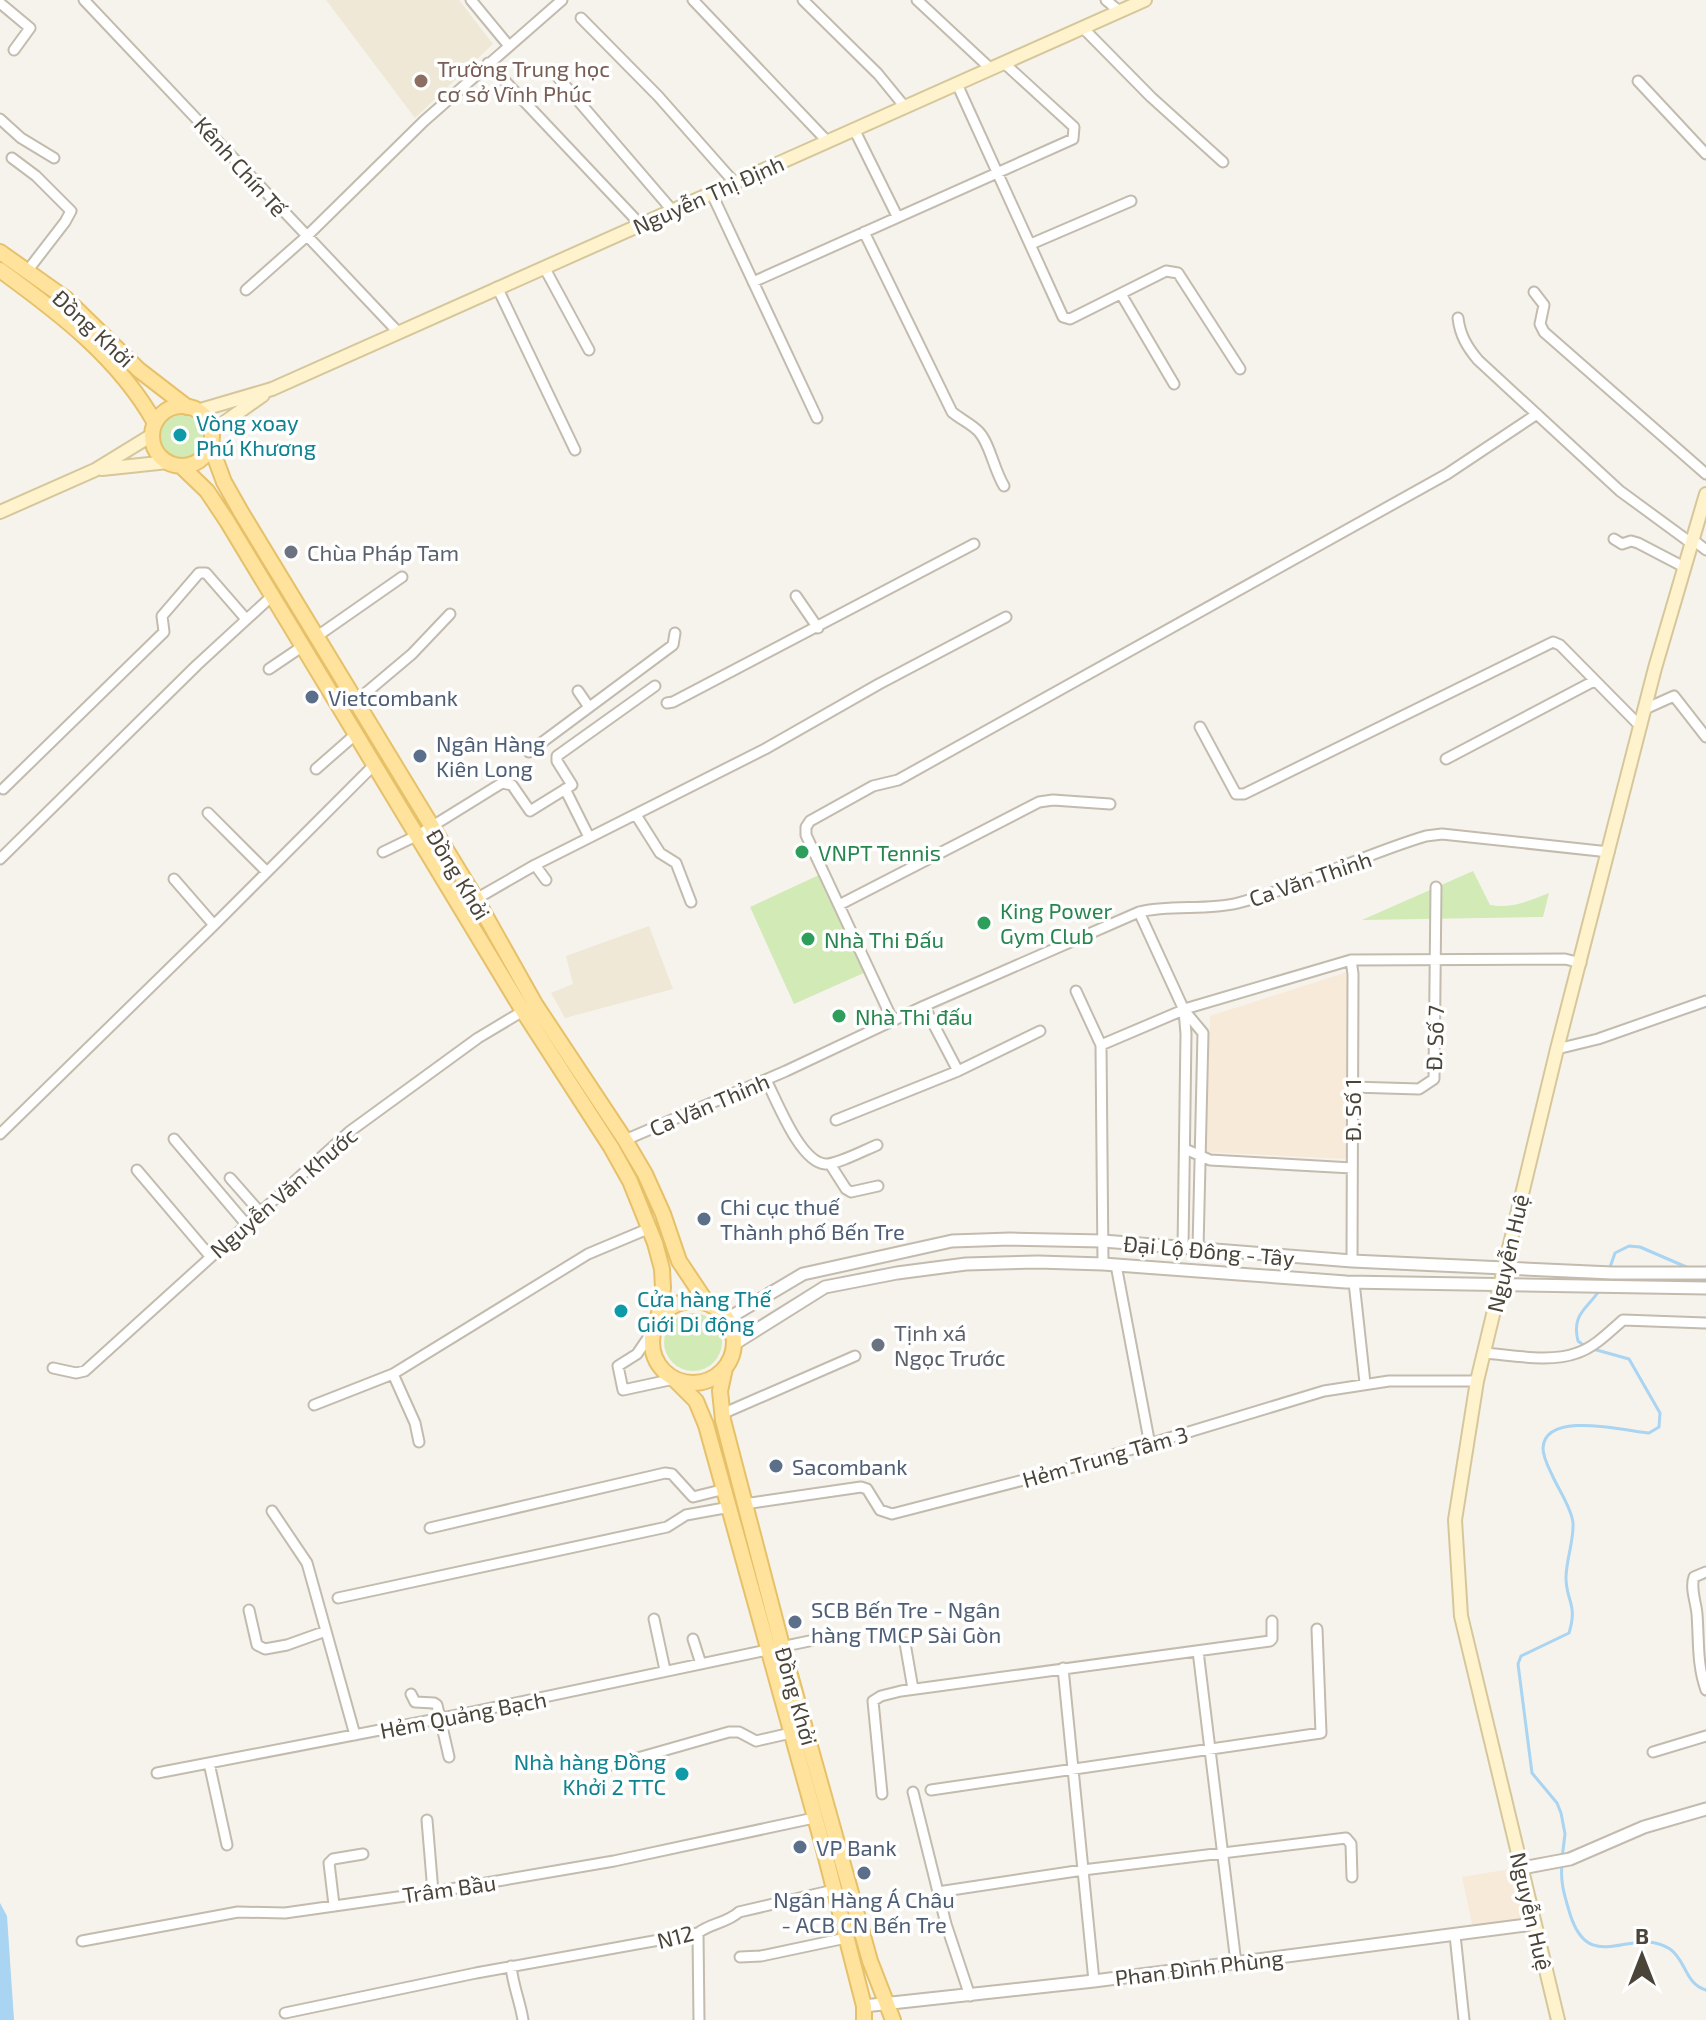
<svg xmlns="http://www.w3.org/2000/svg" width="1706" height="2020" font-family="'Exo 2',sans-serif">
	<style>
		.commercial { fill: #f7ead8 }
		.education { fill: #efe8d6 }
		.green { fill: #d2eab5 }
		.water { fill: #a9d4f2 }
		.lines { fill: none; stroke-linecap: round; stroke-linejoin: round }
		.stream { stroke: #a9d4f2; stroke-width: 3 }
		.minor-casing { stroke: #c2bbae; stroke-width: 13 }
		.tertiary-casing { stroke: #c2bbae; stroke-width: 15 }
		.secondary-casing { stroke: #d6c79b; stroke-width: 16 }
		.primary-casing { stroke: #e6c16a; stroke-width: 18 }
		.minor { stroke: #fff; stroke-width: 9 }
		.tertiary { stroke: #fff; stroke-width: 11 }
		.secondary { stroke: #fff3cd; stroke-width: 12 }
		.primary { stroke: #ffe39c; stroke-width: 14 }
		.education-dot { fill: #8d6e63; stroke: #fff; stroke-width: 3 }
		.culture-dot { fill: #0f9aa8; stroke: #fff; stroke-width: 3 }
		.worship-dot { fill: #6b7280; stroke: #fff; stroke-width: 3 }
		.service-dot { fill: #5c6f8a; stroke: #fff; stroke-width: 3 }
		.leisure-dot { fill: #2e9e5b; stroke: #fff; stroke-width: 3 }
		.labels { text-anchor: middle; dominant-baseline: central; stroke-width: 7; stroke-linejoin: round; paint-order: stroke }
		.education-label { font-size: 22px; fill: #785e54; stroke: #fff; text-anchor: start }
		.street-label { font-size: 22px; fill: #4b4439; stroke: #fff }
		.culture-label { font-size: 22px; fill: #0d838f; stroke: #fff; text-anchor: start }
		.worship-label { font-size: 22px; fill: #5b616d; stroke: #fff; text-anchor: start }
		.service-label { font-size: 22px; fill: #4e5e75; stroke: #fff; text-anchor: start }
		.leisure-label { font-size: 22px; fill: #27864d; stroke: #fff; text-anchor: start }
	</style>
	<rect width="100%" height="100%" fill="#f6f3ec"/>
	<path class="commercial" d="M1347,972L1346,1159L1206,1152L1210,1016Z
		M1516,1868L1528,1921L1473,1928L1462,1877Z"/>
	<path class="education" d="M326,0H459L493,44L415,118Z
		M649,926L673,989L565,1018L551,993L573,984L566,956Z"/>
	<path class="green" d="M160 437a22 22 0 1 1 44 0a22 22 0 1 1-44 0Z
		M1473,871L1490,905C1511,909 1529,901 1549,893L1543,917L1362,920Z
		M821,874L866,972L794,1004L750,907Z
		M664 1342a29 29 0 1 1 58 0a29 29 0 1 1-58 0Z"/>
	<path class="water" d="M0,1903L7,1916L14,2020H0Z"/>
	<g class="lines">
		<path class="stream" d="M1609,1270L1615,1253L1629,1246L1640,1247L1691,1269
			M1586,1347L1578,1341C1571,1313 1588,1309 1601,1288
			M1562,1858L1565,1834L1561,1813L1557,1803L1532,1773L1518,1664L1521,1656L1569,1633C1578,1604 1566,1601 1566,1578C1566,1560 1574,1541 1573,1523C1572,1509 1559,1490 1553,1477C1549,1468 1543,1458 1543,1448C1545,1410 1626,1431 1649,1433L1659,1427L1660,1413L1629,1359L1593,1349
			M1562,1865C1560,1883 1565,1897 1570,1914C1590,1978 1632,1924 1670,1949C1686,1960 1685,1984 1706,1990"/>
		<g class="minor-casing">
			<path id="minor" d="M84,0L398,332
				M471,0L509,46
				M693,0L827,141
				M803,0L878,74L905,107
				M917,0L991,69
				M1106,0L1119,11
				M0,3L30,28L14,50
				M581,18L658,96L734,182
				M1083,28L1151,97L1223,162
				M488,63L640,224
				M557,76L672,210
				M1638,81L1706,154
				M957,84L1063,317L1070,319L1166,271L1178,273L1240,369
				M0,119L21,138L54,158
				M854,129L897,216
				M12,158L36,176L71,211L65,222L28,270
				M711,192L817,418
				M864,232L952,412C960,419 972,424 979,432C990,444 994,470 1004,486
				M1031,244L1131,201
				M544,267L589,350
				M753,282L1073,139L1074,127L1004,63
				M497,287L575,450
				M246,290L307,236L424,121L562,0
				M1534,292L1544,305L1540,324L1544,332L1706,474
				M1121,294L1174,384
				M1458,318C1460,335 1467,347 1478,360L1620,491L1691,543
				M1614,539L1622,544L1631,541L1638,543L1684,567
				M1692,539L1706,550
				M796,596L818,628
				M316,637L402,577
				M269,669L303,646
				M578,691L589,707
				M355,702L412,654L450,614
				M667,703L673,702L974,544
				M1645,709L1674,696L1706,737
				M1200,727L1236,794H1244L1553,642L1560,645L1641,727
				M529,752L673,645L675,633
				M1446,759L1594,681
				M316,769L356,734
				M3,789L164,632L162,616L199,573H206L246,619
				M565,789L589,837
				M208,813L267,872
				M636,815L660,853L676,863L691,902
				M383,852L418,835L502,783L512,785L530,811L572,785L557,761V756L655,686
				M0,859L197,665L272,596
				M535,865L546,880
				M174,879L214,925
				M476,899L535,865L765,749L879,684L1006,617
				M839,905L1039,802L1053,800L1110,804
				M1139,912L1184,1010L1203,1033L1198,1249
				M1351,960L1353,974L1352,1261
				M1076,991L1101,1045L1103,1264
				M924,1006L958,1071
				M893,1021L806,835V827L810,821L873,786L898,780L1447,474L1537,414
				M1101,1045L1188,1008L1351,960L1565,959L1581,963
				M1557,1049L1598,1039L1706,1001
				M766,1080C777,1101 800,1162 825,1164C836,1165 865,1150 877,1145
				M1352,1087L1419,1089L1434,1079L1436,887
				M836,1120L958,1071L1040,1031
				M0,1134L214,925L375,764
				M174,1139L246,1224
				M625,1140L786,1071L924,1006L1139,912C1171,904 1206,911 1238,903C1303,886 1362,855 1426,836L1442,834L1609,852
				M1185,1149L1210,1160L1352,1168
				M830,1164L846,1189L851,1192L878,1186
				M137,1170L210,1256
				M230,1178L260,1212
				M1183,1248L1186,1034L1184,1010
				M1116,1265L1150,1445
				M1354,1282L1365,1383
				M652,1332L637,1354L618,1366L623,1390L674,1379
				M1484,1353C1512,1355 1550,1363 1577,1353C1595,1347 1609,1332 1623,1320L1705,1323
				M53,1368L76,1373L85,1371L349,1132L478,1038L523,1011
				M393,1374L415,1423L419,1442
				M314,1405L393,1374L588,1254L650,1228
				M722,1414L855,1356
				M744,1504L861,1487L867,1489L880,1510L892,1514L1070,1468L1324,1391L1389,1381H1477
				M272,1511L307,1563L355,1735
				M430,1528L665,1473L672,1474L693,1497L725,1489
				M1706,1572L1694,1577C1690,1588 1696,1602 1697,1614C1699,1641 1697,1665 1706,1690
				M338,1598L667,1527L686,1515L730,1507
				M249,1610L257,1645L265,1649L287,1645L326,1631
				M654,1619L665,1670
				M693,1639L701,1664
				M905,1643L913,1689
				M1198,1651L1236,1963
				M1063,1668L1094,1981
				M411,1694L415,1702L434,1703L437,1705L449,1757
				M1653,1752L1706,1736
				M209,1763L227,1845
				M613,1765L729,1732H739L756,1741L791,1733
				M157,1773L473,1712L814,1640
				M931,1790L1321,1733L1317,1629
				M913,1792L946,1924L970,1996
				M882,1794L873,1701L881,1696L901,1691L1270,1641L1272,1639V1621
				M427,1820L433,1892
				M938,1892L1083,1870L1346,1838L1351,1844L1352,1877
				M334,1905L329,1863L333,1859L363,1854
				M698,1933L699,2020
				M1455,1935L1464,2020
				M82,1941L238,1912L285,1913L433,1892L614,1861L814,1818
				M740,1957L761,1956L846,1938
				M511,1966C513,1986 520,2001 523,2020
				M285,2013L476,1973L698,1933C711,1923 727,1923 739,1912L834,1890"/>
		</g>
		<g class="tertiary-casing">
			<path id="tertiary" d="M727,1319L803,1274L952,1241L1010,1239L1103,1241L1352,1261L1612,1273H1706
				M734,1344L825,1287L897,1273L966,1264L1038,1262L1103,1264L1346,1282L1706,1288
				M1522,1868L1570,1859L1644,1827L1706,1809
				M864,2006L1094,1981L1534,1924"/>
		</g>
		<g class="secondary-casing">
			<path id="secondary" d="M197,411L272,389L1145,0
				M211,432L263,395
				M102,469L168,462
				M0,512L95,470L152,435
				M1558,2020L1461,1616L1455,1520L1477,1381L1557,1049L1655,668L1706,494"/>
		</g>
		<g class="primary-casing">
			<path id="primary" d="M0,252L65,298L139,370L187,407
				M0,270C58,312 119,358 155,423
				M152 436a30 30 0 1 1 60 0a30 30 0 1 1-60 0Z
				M210,444L224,482L241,512L476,899L535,1004L625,1140L645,1174L663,1214L679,1261L707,1303
				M181,466L207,491L227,521L523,1011L611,1147L630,1181L655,1243L662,1269L663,1288L658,1319
				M652 1342a41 41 0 1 1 82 0a41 41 0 1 1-82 0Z
				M725,1368L720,1391L723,1420L782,1646L870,1961L893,2020
				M674,1379L696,1401L706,1425L823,1846L864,2006V2020"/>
		</g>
		<use href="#minor" class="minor"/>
		<use href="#tertiary" class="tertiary"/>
		<use href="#secondary" class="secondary"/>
		<use href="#primary" class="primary"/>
	</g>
	<circle class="education-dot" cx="421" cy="81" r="8"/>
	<g class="culture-dot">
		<circle cx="180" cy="435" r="8"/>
		<circle cx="621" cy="1311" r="8"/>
		<circle cx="682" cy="1774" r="8"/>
	</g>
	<g class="worship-dot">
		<circle cx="291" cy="552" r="8"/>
		<circle cx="878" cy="1345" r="8"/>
	</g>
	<g class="service-dot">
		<circle cx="312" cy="697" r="8"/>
		<circle cx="420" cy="756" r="8"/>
		<circle cx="704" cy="1219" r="8"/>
		<circle cx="776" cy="1466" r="8"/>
		<circle cx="795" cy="1622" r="8"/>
		<circle cx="800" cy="1847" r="8"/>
		<circle cx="864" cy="1873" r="8"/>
	</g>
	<g class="leisure-dot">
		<circle cx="802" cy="852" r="8"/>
		<circle cx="984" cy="923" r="8"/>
		<circle cx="808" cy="939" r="8"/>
		<circle cx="839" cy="1016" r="8"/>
	</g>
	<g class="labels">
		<g class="education-label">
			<text x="437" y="68">Trường Trung học<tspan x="437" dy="25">cơ sở Vĩnh Phúc</tspan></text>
		</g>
		<g class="street-label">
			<text transform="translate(241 166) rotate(48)">Kênh Chín Tế</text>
			<text transform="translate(708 194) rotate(-24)">Nguyễn Thị Định</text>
			<text transform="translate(94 328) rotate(43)">Đồng Khởi</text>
			<text transform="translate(459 874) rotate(59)">Đồng Khởi</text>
			<text transform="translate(1310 878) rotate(-19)">Ca Văn Thỉnh</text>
			<text transform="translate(1434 1038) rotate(-88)">Đ. Số 7</text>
			<text transform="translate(709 1104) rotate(-23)">Ca Văn Thỉnh</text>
			<text transform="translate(1352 1110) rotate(-90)">Đ. Số 1</text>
			<text transform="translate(283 1192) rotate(-41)">Nguyễn Văn Khước</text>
			<text transform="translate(1209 1250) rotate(5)">Đại Lộ Đông - Tây</text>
			<text transform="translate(1507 1253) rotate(-77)">Nguyễn Huệ</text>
			<text transform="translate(1105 1456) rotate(-16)">Hẻm Trung Tâm 3</text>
			<text transform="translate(797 1696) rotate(74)">Đồng Khởi</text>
			<text transform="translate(463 1714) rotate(-11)">Hẻm Quảng Bạch</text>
			<text transform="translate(449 1888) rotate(-8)">Trâm Bầu</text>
			<text transform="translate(1532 1911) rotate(77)">Nguyễn Huệ</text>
			<text transform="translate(675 1936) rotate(-14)">N12</text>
			<text transform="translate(1199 1967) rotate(-7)">Phan Đình Phùng</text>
		</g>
		<g class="culture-label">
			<text x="196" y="422">Vòng xoay<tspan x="196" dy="25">Phú Khương</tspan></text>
			<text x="637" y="1298">Cửa hàng Thế<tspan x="637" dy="25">Giới Di động</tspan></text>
			<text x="666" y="1761" text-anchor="end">Nhà hàng Đồng<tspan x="666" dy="25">Khởi 2 TTC</tspan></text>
		</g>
		<g class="worship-label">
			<text x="307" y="552">Chùa Pháp Tam</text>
			<text x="894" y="1332">Tịnh xá<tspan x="894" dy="25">Ngọc Trước</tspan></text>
		</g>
		<g class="service-label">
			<text x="328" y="697">Vietcombank</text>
			<text x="436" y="743">Ngân Hàng<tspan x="436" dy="25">Kiên Long</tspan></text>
			<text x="720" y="1206">Chi cục thuế<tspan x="720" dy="25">Thành phố Bến Tre</tspan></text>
			<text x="792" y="1466">Sacombank</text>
			<text x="811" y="1609">SCB Bến Tre - Ngân<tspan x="811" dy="25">hàng TMCP Sài Gòn</tspan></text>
			<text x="816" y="1847">VP Bank</text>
			<text x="864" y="1899" text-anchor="middle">Ngân Hàng Á Châu<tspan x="864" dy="25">- ACB CN Bến Tre</tspan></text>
		</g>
		<g class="leisure-label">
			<text x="818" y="852">VNPT Tennis</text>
			<text x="1000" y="910">King Power<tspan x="1000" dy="25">Gym Club</tspan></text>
			<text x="824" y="939">Nhà Thi Đấu</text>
			<text x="855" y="1016">Nhà Thi đấu</text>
		</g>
	</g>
	<g transform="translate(1642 1956)" stroke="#ffffff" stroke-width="6" paint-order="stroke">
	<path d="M0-6L14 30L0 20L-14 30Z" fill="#4b4439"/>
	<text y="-12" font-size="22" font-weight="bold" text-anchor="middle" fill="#4b4439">B</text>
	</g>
</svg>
